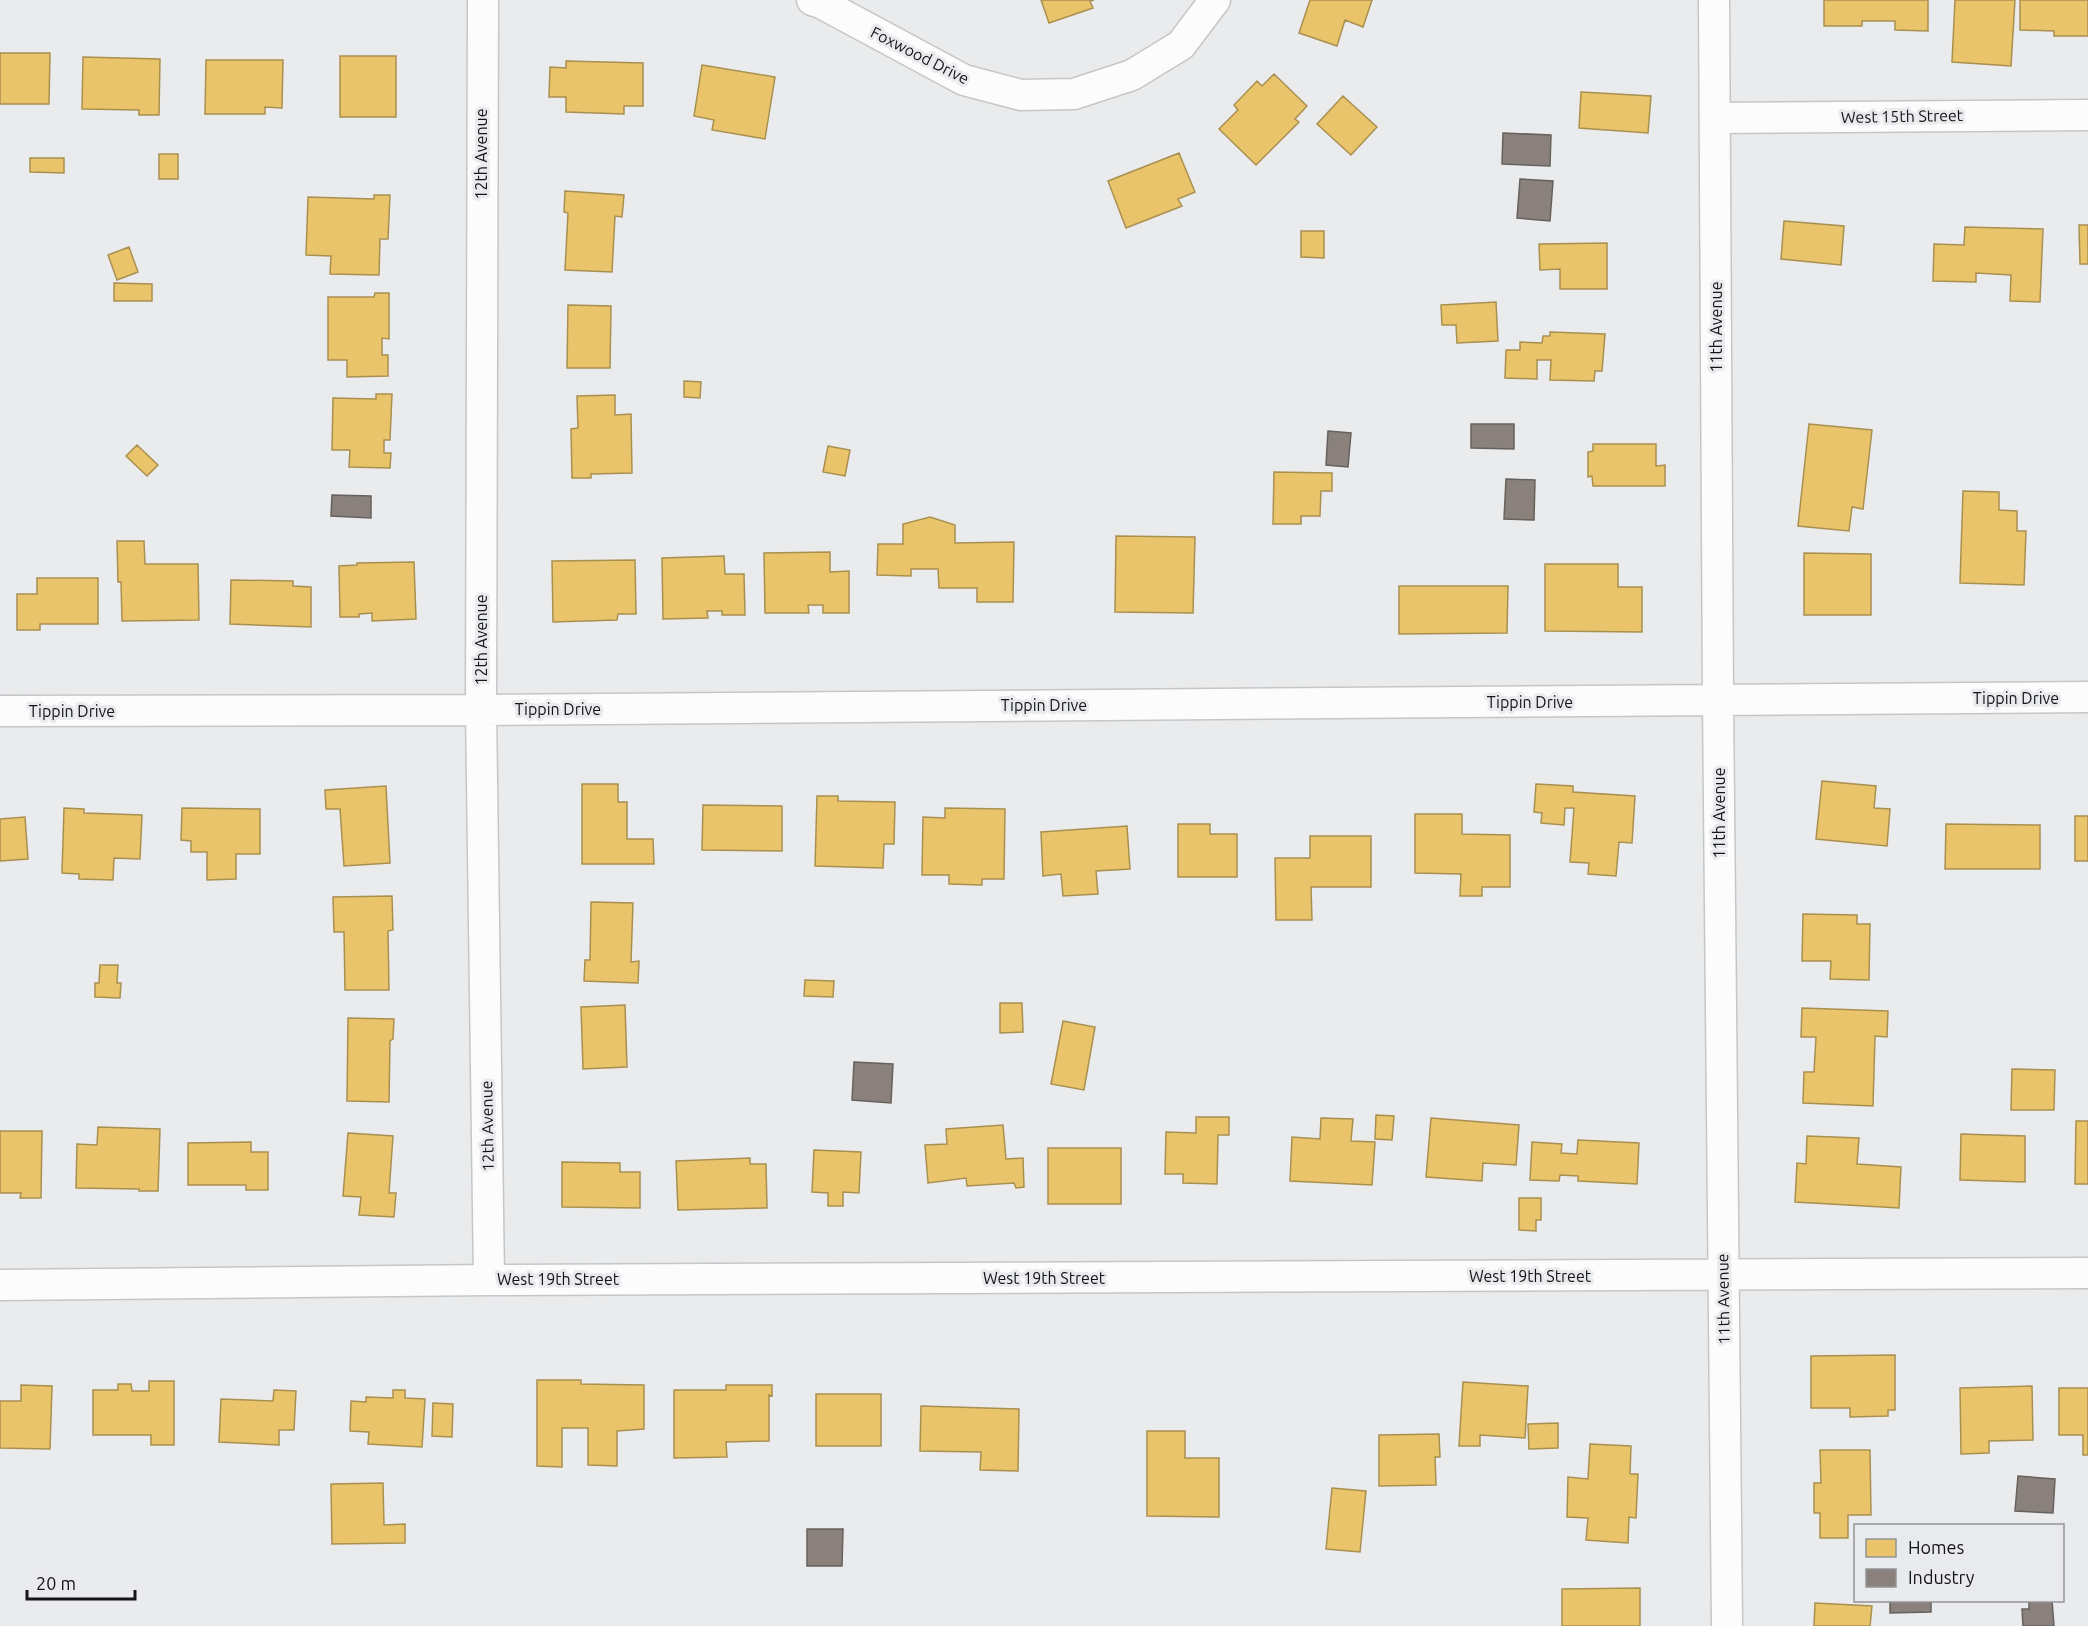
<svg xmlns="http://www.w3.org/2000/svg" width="2088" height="1626" font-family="Ubuntu,sans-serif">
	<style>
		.homes { fill: #e9c46a; stroke: #a99051; stroke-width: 1.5 }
		.industry { fill: #8a817c; stroke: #67615d; stroke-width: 1.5 }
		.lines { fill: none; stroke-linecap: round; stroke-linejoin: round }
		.street-casing { stroke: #c5c6c7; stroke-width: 33 }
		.street { stroke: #fcfcfc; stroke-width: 30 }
		.labels { text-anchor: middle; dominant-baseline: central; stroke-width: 6; stroke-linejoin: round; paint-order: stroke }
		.street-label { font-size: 16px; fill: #141516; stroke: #e9eaed }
	</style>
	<rect width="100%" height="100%" fill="#eaebec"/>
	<path class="homes" d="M1041,0H1094L1090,1L1093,8L1049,23Z
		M1310,0H1372L1363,27L1345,20L1337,46L1299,33Z
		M1824,0H1928V31L1895,30V21H1862V26H1824Z
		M1955,0H2015L2011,66L1952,62Z
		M2020,0H2088V36H2054V31L2020,30Z
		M0,53H50L49,104H0Z
		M340,56H396V117H340Z
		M83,57L160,59L159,115H139V110L82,109Z
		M206,60H283L282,108L265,107V114H205Z
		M566,61L643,63V106H624V114L566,112V97H549L550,67L566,68Z
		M702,65L775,77L765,139L712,130L714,120L694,116Z
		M1274,74L1307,106L1295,119L1299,122L1256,165L1219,129L1238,110L1234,105L1257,81L1262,86Z
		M1581,92L1651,96L1648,133L1579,128Z
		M1343,96L1377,127L1351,155L1317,124Z
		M1179,153L1195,192L1178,199L1182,206L1126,228L1108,181Z
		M159,154H178V179H159Z
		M30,158H64V173L30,172Z
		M565,191L624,195L622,217L615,216L612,272L565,270L568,213L564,212Z
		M374,195H390L388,239H380L379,275L330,274L331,256L306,255L308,197L374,199Z
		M1784,221L1844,226L1841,265L1781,259Z
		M2079,225H2088V264H2080Z
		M1965,227L2043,229L2040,302L2010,301L2011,275L1976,273V282L1933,281L1934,244L1964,245Z
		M1301,231H1324V258L1301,257Z
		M1607,243V289H1560V269L1540,270L1539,244Z
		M129,247L138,272L117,280L108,255Z
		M114,283L152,284V301H114Z
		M375,293H389V339L382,338V355H388V376L347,377V360H328V297H374Z
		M1496,302L1498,341L1457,343L1456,325H1442L1441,305Z
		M568,305L611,306L610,368H567Z
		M1550,332L1605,334L1602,371H1595L1594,381L1550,380L1551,360H1537V379L1505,378L1506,350H1520V342L1542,343L1543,336H1550Z
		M684,381L701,382L700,398L684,397Z
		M376,394H392L390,440H384V453H391L390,468L349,467L350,450H332L333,398L376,399Z
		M615,395V415L631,414L632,473L591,474V478H572L571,429L578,428L577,396Z
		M1809,424L1872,430L1863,509L1852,507L1849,531L1798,526Z
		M1593,444H1656V466L1665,465V486H1593L1592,476L1588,477V452L1593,451Z
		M137,445L158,465L147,476L126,456Z
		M828,446L850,450L845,476L823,472Z
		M1274,472L1332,473V491H1321L1320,516H1301V524H1273Z
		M1963,491L1999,492V510L2017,511V531H2026L2024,585L1960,583Z
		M930,517L955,525V543L1014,542L1013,602H977V588H939L938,569H911V576L877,575L878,544H903V524Z
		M1116,536L1195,537L1193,613L1115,612Z
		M117,541H144L145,564H198L199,620L122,621L121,582H118Z
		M830,552V572L849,571V613H823V605H808L809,613H765L764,553Z
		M1804,553L1871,554V615H1804Z
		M724,556L725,574H744L745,615H722V611H707L708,618L663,619L662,558Z
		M635,560L636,614H618L617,620L553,622L552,561Z
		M414,562L416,619L372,621V613L359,614V617H340L339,566L357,565V563Z
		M1545,564H1618V587H1642V632L1545,631Z
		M37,578H98V624H40V630H17V594H37Z
		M231,580L293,581V586L311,587V627L230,624Z
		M1399,586H1508L1507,633L1399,634Z
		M1822,781L1876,786L1874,808L1890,809L1887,846L1816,839Z
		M582,784H618V802H627V839H653L654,864H582Z
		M1536,784L1573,786V792L1635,796L1632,843L1619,842L1616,876L1588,874L1589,863L1570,862L1574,808H1565L1564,825L1541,823L1542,813L1534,812Z
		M386,786L390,863L344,866L340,809H326L325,790Z
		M817,796H838V801L895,802L894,844H884L883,868L815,866Z
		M703,805L782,806V851L702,850Z
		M64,808L84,809V813L142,815L140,859L114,858L113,880L79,879V874L62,873Z
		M182,808L260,809V854H236V879L207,880V852H191V841L181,840Z
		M945,808L1005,809L1004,879H982V885L949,884V875H922L923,817L945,818Z
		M1415,814H1462V834L1510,835V887H1482V896H1460L1461,874L1415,873Z
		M2075,816H2088V861H2075Z
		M25,817L28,859L0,861V819Z
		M1178,824H1210V834H1237V877H1178Z
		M1946,824L2040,825V869H1945Z
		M1127,826L1130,869L1096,871L1098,894L1063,896L1061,874L1043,876L1041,832Z
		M1310,836H1371V887H1311L1312,920H1276L1275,858H1310Z
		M392,896L393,930L388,931L389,990H345L344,932H334L333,897Z
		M591,902L633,903L631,962L639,961L638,983L584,981L585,960H590Z
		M1803,914L1857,915V924H1870L1869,980L1830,979L1831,961H1802Z
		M100,965H118L117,983H121L120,998L95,997V983H99Z
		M805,980L834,981L833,997L804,996Z
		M1000,1003H1022L1023,1032L1000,1033Z
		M625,1005L627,1067L583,1069L581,1007Z
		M1802,1008L1888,1011L1887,1037L1875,1036L1873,1106L1803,1103L1804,1072H1814L1816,1037H1801Z
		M348,1018L394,1019L393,1039L390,1041L389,1102L347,1101Z
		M1063,1021L1095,1027L1084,1090L1051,1084Z
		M2012,1069L2055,1070L2054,1110H2011Z
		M1376,1115L1394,1116L1392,1140L1375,1139Z
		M1196,1117H1229V1135H1218L1217,1184L1183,1183V1174H1165L1166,1132L1196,1133Z
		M1321,1118L1353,1119L1351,1141L1375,1142L1372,1185L1290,1181L1292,1137L1320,1139Z
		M1431,1118L1519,1125L1516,1165L1483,1163L1482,1181L1426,1177Z
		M2076,1121H2088V1184H2075Z
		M1003,1125L1006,1159L1023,1158L1024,1187L1016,1188L1014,1183L967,1186L966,1178L928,1183L925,1145L947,1144L946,1129Z
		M98,1127L160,1129L158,1191H139V1189L76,1188L77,1144L97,1145Z
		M0,1131H42L41,1198H20L21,1193H0Z
		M348,1133L393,1136L389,1193H396L394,1217L359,1215L361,1197L343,1196Z
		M1961,1134L2025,1136V1182L1960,1180Z
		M1807,1136L1859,1138L1857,1164L1901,1167L1899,1208L1795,1202L1797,1163L1806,1164Z
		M1578,1140L1639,1143L1637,1184L1578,1181V1176L1560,1175L1559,1181L1530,1180L1532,1142L1562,1144L1561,1153L1577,1154Z
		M251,1142V1152H268V1190H246V1185H188V1143Z
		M1048,1148H1121V1204H1048Z
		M814,1150L861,1152L859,1193L843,1192V1206H828V1193L812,1192Z
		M750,1158V1164H766L767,1208L678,1210L676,1161Z
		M562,1162L620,1163V1172H640V1208L562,1207Z
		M1519,1198H1541V1220H1536V1231L1519,1230Z
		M1895,1355V1410H1888V1416L1850,1417V1408H1811V1356Z
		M537,1380H581V1384L644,1385V1429L617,1431V1466L588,1465V1428H562V1467L537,1466Z
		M149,1381H174V1445H151V1435H93V1390H118V1384H131L132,1391H149Z
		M1463,1382L1528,1386L1525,1438L1480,1435V1446H1459Z
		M21,1385L52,1386L50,1449L0,1448V1401H21Z
		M726,1385H772V1396L769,1395V1441L726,1442L727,1457L674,1458V1390H726Z
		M2032,1386L2033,1440L1989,1441V1453L1961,1454L1960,1388Z
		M2059,1388H2088V1455H2083V1435H2059Z
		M274,1390L296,1391L294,1430H279V1445L219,1442L221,1399L273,1401Z
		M393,1390H405V1398L425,1399L422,1447L368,1444L369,1432L350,1431L351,1401L366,1402V1397L393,1398Z
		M816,1394H881V1446H816Z
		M433,1403L453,1404L452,1437L432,1436Z
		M921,1406L1019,1409L1018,1471L980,1470L981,1452L920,1451Z
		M1558,1423V1448L1529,1449L1528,1424Z
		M1147,1431H1185V1458H1219V1517L1147,1516Z
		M1439,1434L1440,1457H1435L1436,1485L1379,1486V1435Z
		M1590,1444L1631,1446L1630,1474H1638L1636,1518L1629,1517L1628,1543L1586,1540L1588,1518L1567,1517L1568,1477L1588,1479Z
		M1820,1450H1870L1871,1515H1848V1538H1820V1513H1814V1483H1821Z
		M383,1483L384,1525L405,1524V1543L332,1544L331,1484Z
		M1332,1488L1366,1491L1360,1552L1326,1549Z
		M1640,1588V1626H1562V1589Z
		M1815,1603L1872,1606L1870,1626H1814Z"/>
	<path class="industry" d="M1503,133L1551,135L1550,166L1502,164Z
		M1520,179L1553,181L1550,221L1517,218Z
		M1471,424H1514V449L1471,448Z
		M1328,431L1351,433L1348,467L1326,465Z
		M1506,479L1535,480L1534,520L1504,519Z
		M332,495L371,496V518L331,516Z
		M854,1062L893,1064L891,1103L852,1100Z
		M2018,1476L2055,1479L2053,1513L2015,1511Z
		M807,1529H843L842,1566H807Z
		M1890,1600H1931V1612L1890,1613Z
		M2029,1600H2052L2054,1626H2023L2022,1609H2029Z"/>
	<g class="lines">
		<g class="street-casing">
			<path id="street" d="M483,0L481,710L489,1280
				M812,0L821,3L964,80L1021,95L1074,94L1132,75L1181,45L1215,0
				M1714,0L1718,700L1727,1626
				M1715,118L2088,115
				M0,711L481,710L2088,697
				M0,1285L489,1280L2088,1273"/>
		</g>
		<use href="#street" class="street"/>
	</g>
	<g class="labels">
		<g class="street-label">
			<text transform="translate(920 55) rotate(27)">Foxwood Drive</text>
			<text transform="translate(1902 116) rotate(-1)">West 15th Street</text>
			<text transform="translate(481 154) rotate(-90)">12th Avenue</text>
			<text transform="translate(1716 327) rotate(-90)">11th Avenue</text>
			<text transform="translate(481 640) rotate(-90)">12th Avenue</text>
			<text x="2016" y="698">Tippin Drive</text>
			<text x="1530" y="702">Tippin Drive</text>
			<text x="1044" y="705">Tippin Drive</text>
			<text x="558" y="709">Tippin Drive</text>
			<text x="72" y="711">Tippin Drive</text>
			<text transform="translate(1719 813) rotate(-90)">11th Avenue</text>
			<text transform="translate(487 1126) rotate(-91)">12th Avenue</text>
			<text x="1530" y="1276">West 19th Street</text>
			<text x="1044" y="1278">West 19th Street</text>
			<text x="558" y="1279">West 19th Street</text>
			<text transform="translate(1723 1299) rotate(-91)">11th Avenue</text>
		</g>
	</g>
	<rect x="1854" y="1524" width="210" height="78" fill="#e9eaed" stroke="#949597" stroke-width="1.5"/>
	<rect x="1866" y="1539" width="30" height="18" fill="#e9c46a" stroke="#949597" stroke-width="1.5"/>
	<text x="1908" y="1554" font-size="18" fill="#141516">Homes</text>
	<rect x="1866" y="1569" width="30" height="18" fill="#8a817c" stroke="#949597" stroke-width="1.5"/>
	<text x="1908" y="1584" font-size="18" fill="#141516">Industry</text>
	<path d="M27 1590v9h108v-9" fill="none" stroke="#141516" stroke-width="3"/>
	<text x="36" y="1590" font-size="18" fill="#141516" stroke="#e9eaed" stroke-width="4.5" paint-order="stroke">20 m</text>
</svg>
